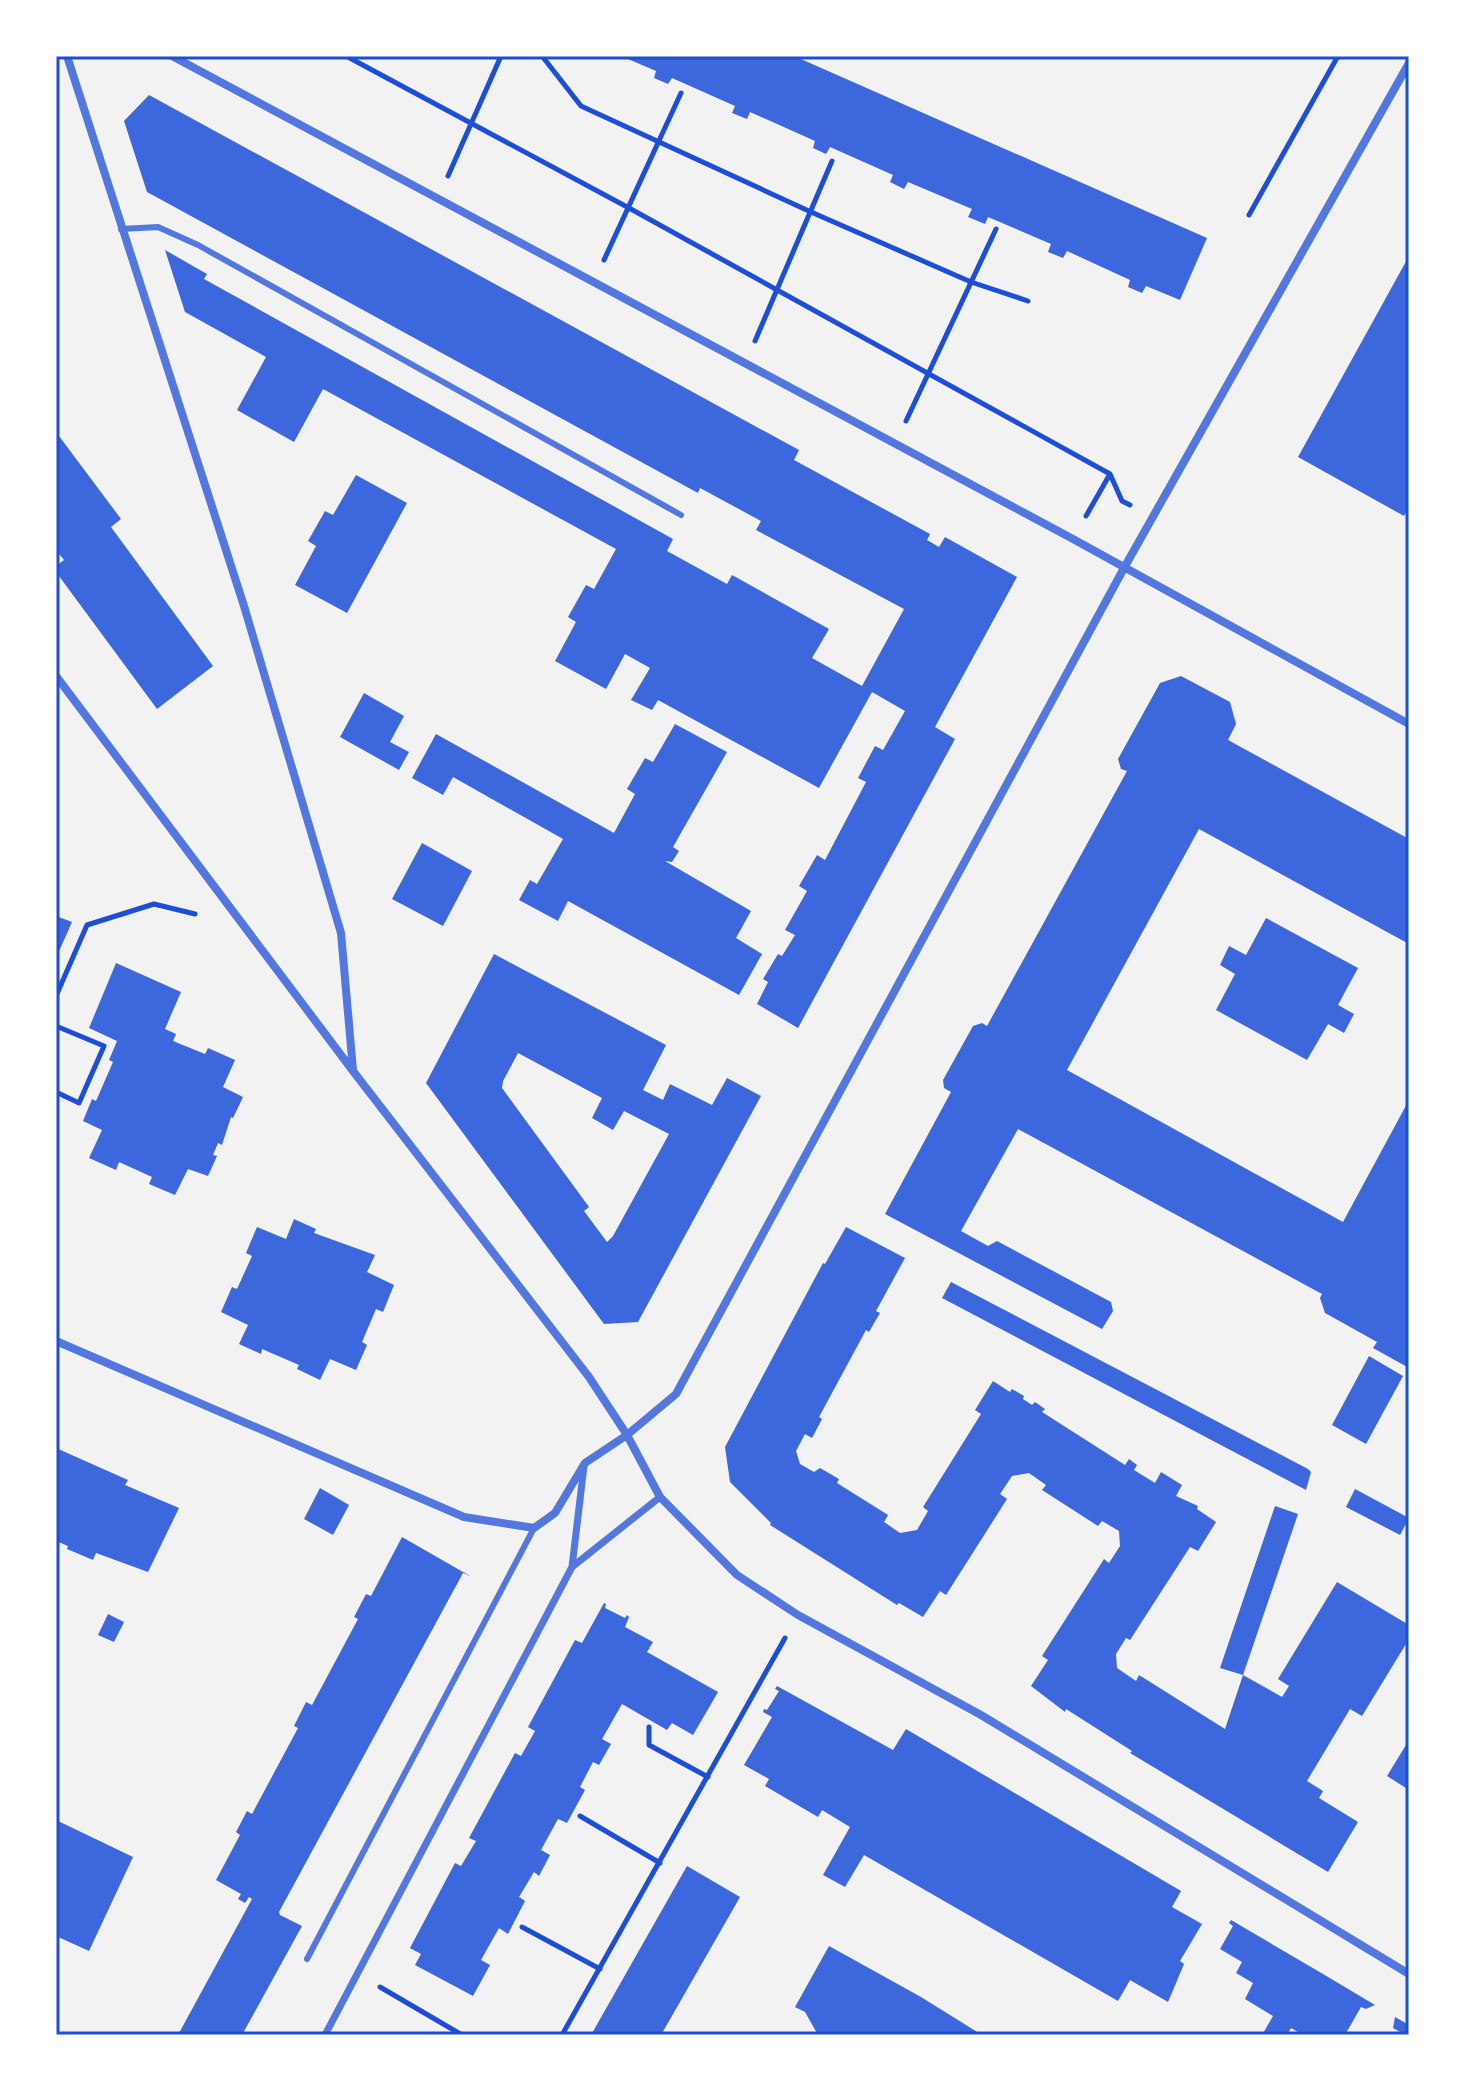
<svg xmlns="http://www.w3.org/2000/svg" width="1465" height="2091" font-family="'Work Sans',sans-serif">
	<style>
		.building { fill: #3d67dc; fill-rule: evenodd }
		.lines { fill: none; stroke-linecap: round; stroke-linejoin: round }
		.path { stroke: #1d4ed8; stroke-width: 5 }
		.service { stroke: #5277de; stroke-width: 6 }
		.pedestrian { stroke: #5277de; stroke-width: 7 }
		.minor { stroke: #5277de; stroke-width: 8 }
		.neatline { fill: none; stroke: #1d4ed8; stroke-width: 3 }
	</style>
	<rect width="100%" height="100%" fill="#f2f2f2"/>
	<path class="building" d="M621,56H794L1207,238L1180,300L1146,286L1142,293L1128,287L1130,280L1067,251L1063,258L1048,252L1051,244L988,217L985,224L968,217L972,209L908,182L904,189L890,182L893,175L830,147L826,154L813,148L815,141L750,112L747,119L732,113L735,106L672,78L668,84L654,78L656,71Z
		M149,95L799,450L794,460L930,534L927,540L939,547L945,537L1017,577L935,727L955,739L798,1028L757,1004L768,982L763,979L778,954L782,956L795,935L785,930L807,891L799,886L817,855L825,860L866,782L858,778L875,746L883,750L905,711L872,692L819,788L658,700L652,710L631,700L650,668L625,654L606,689L555,661L576,622L568,617L586,585L594,589L616,549L323,389L294,442L237,410L266,357L185,312L165,250L207,274L204,279L673,539L667,551L727,584L732,575L829,629L812,658L862,686L904,609L756,530L761,521L700,488L698,493L147,192L124,121Z
		M1409,256V507L1404,516L1298,457Z
		M56,432L121,519L111,527L213,666L157,709L56,572V566L64,560L56,550Z
		M356,475L407,503L347,613L295,585L316,546L308,541L325,511L333,515Z
		M1181,676L1230,702L1236,724L1228,740L1409,839V944L1199,829L1067,1070L1343,1222L1409,1100V1368L1373,1348L1377,1342L1325,1313L1320,1298L1322,1294L1018,1129L961,1231L988,1246L997,1241L1111,1302L1113,1311L1102,1329L885,1214L951,1092L944,1088L943,1080L973,1026L982,1023L987,1026L1127,771L1121,769L1118,759L1160,683Z
		M364,693L404,716L390,742L409,752L399,770L340,737Z
		M675,724L727,752L673,847L679,851L672,862L665,861L751,911L736,938L762,954L739,995L568,901L558,921L519,900L530,880L537,884L563,839L453,777L443,795L412,778L436,734L614,833L635,794L627,789L645,758L653,762Z
		M422,843L472,871L443,926L392,899Z
		M56,916L72,922L56,958Z
		M1266,918L1358,968L1338,1005L1354,1014L1344,1033L1328,1024L1307,1060L1216,1010L1235,974L1220,965L1229,946L1246,955Z
		M494,954L666,1045L643,1090L663,1100L670,1084L712,1105L727,1078L761,1096L638,1322L604,1324L426,1083ZM518,1053L602,1098L592,1118L613,1130L624,1111L669,1134L613,1236L607,1242L584,1211L589,1207L502,1088L503,1081Z
		M116,963L181,992L165,1029L176,1034L173,1041L205,1054L208,1048L235,1060L223,1087L243,1097L233,1118L231,1117L222,1145L218,1143L213,1155L217,1156L208,1176L188,1169L175,1195L149,1184L152,1177L119,1162L116,1170L89,1158L102,1130L83,1121L92,1099L96,1101L113,1062L109,1060L117,1041L89,1028Z
		M294,1219L316,1229L314,1233L375,1255L367,1272L394,1285L383,1312L376,1309L362,1342L367,1345L356,1370L330,1359L320,1380L297,1369L299,1365L262,1349L261,1354L239,1344L248,1325L221,1312L232,1287L237,1289L252,1256L246,1253L257,1227L286,1239Z
		M846,1227L905,1258L876,1311L880,1313L869,1332L866,1330L819,1417L822,1419L812,1438L805,1434L796,1451L800,1464L814,1472L820,1468L839,1479L837,1483L888,1515L884,1522L900,1533L917,1530L928,1511L923,1507L981,1414L975,1410L993,1381L1010,1392L1012,1389L1024,1396L1023,1399L1032,1405L1035,1402L1045,1409L1042,1412L1125,1465L1129,1459L1137,1465L1134,1470L1155,1483L1161,1472L1182,1485L1176,1496L1198,1506L1197,1509L1216,1522L1198,1551L1190,1547L1130,1640L1126,1638L1116,1654L1117,1668L1136,1681L1139,1675L1225,1729L1243,1675L1282,1697L1289,1686L1278,1679L1337,1582L1409,1625V1639L1362,1716L1350,1709L1307,1781L1323,1791L1319,1798L1358,1822L1328,1872L1130,1753L1132,1751L1066,1709L1065,1712L1031,1686L1048,1660L1042,1656L1104,1559L1109,1563L1120,1546L1119,1531L1102,1521L1098,1526L1042,1490L1046,1485L1029,1473L1012,1476L1000,1494L1007,1499L946,1595L940,1591L923,1617L899,1603L897,1605L770,1525L771,1523L730,1482L725,1447L823,1263L825,1264Z
		M951,1282L1308,1469L1311,1472L1306,1490L942,1298Z
		M1369,1356L1403,1376L1366,1444L1332,1425Z
		M56,1448L128,1480L125,1485L179,1508L148,1572L96,1553L93,1560L67,1549L68,1546L56,1541Z
		M320,1488L349,1505L333,1535L304,1519Z
		M1355,1489L1409,1518L1400,1535L1346,1507Z
		M1275,1506L1298,1514L1243,1675L1220,1668Z
		M402,1537L470,1576L463,1573L279,1912L280,1915L302,1926L242,2035H178L252,1899L249,1897L245,1903L238,1899L241,1894L216,1880L240,1835L236,1832L247,1811L252,1814L298,1728L294,1726L306,1702L312,1705L358,1619L354,1617L366,1594L371,1596Z
		M604,1603L606,1604L605,1608L625,1618L627,1615L629,1617L625,1627L653,1642L647,1652L718,1692L693,1735L672,1723L667,1730L622,1704L602,1739L611,1744L599,1765L593,1762L580,1787L585,1790L567,1823L558,1819L541,1850L550,1855L539,1876L534,1872L519,1897L525,1901L508,1934L499,1928L481,1960L490,1965L473,1996L415,1965L421,1954L410,1948L455,1863L461,1866L476,1841L469,1838L515,1753L521,1756L535,1731L528,1727L575,1640L582,1643Z
		M108,1614L124,1622L114,1642L98,1635Z
		M777,1686L893,1750L906,1729L1181,1891L1172,1907L1202,1924L1180,1961L1184,1964L1168,2002L1130,1980L1118,2001L864,1855L845,1887L823,1875L850,1827L822,1810L818,1817L765,1786L769,1779L744,1765L772,1717L763,1712L764,1709L767,1710L779,1691L775,1689Z
		M1409,1740V1790L1387,1776Z
		M56,1820L133,1857L89,1951L56,1936Z
		M687,1866L740,1897L661,2035H591Z
		M1231,1920L1323,1974L1375,2005L1366,2009L1361,2007L1345,2035H1303L1291,2028L1287,2035H1262L1273,2016L1245,1999L1253,1983L1236,1973L1242,1962L1220,1949L1233,1926L1229,1923Z
		M829,1946L921,1997L982,2035H818L805,2012L795,2007Z
		M1395,2017L1409,2025V2035H1401L1402,2033L1393,2028Z"/>
	<g class="lines">
		<path class="path" d="M346,56L629,208L1110,474L1086,516
			M542,56L581,106L811,212L971,282L1028,301
			M448,176L501,56
			M1249,215L1338,56
			M604,260L681,93
			M755,341L832,161
			M906,421L996,229
			M1110,474L1122,501L1130,505
			M56,996L87,925L154,904L195,914
			M56,1026L104,1046L79,1103L56,1092
			M649,1727V1745L708,1777
			M580,1816L660,1863
			M522,1927L600,1969
			M380,1987L462,2035
			M562,2035L785,1638"/>
		<path class="service" d="M121,229L158,227L198,245L681,515
			M307,1959L534,1528"/>
		<path class="pedestrian" d="M572,1567L584,1466
			M325,2035L572,1567L660,1497"/>
		<path class="minor" d="M67,56L244,606L341,933L353,1070
			M172,56L1073,539L1409,724
			M56,676L353,1071L589,1377L627,1435L660,1497L737,1575L798,1615L981,1715L1409,1974
			M56,1341L464,1517L534,1528L555,1513L585,1463L627,1435L676,1394L1124,568L1409,63"/>
	</g>
	<rect width="1465" height="2091" fill="none" stroke="#ffffff" stroke-width="116"/>
	<rect x="58" y="58" width="1349" height="1975" class="neatline"/>
</svg>
